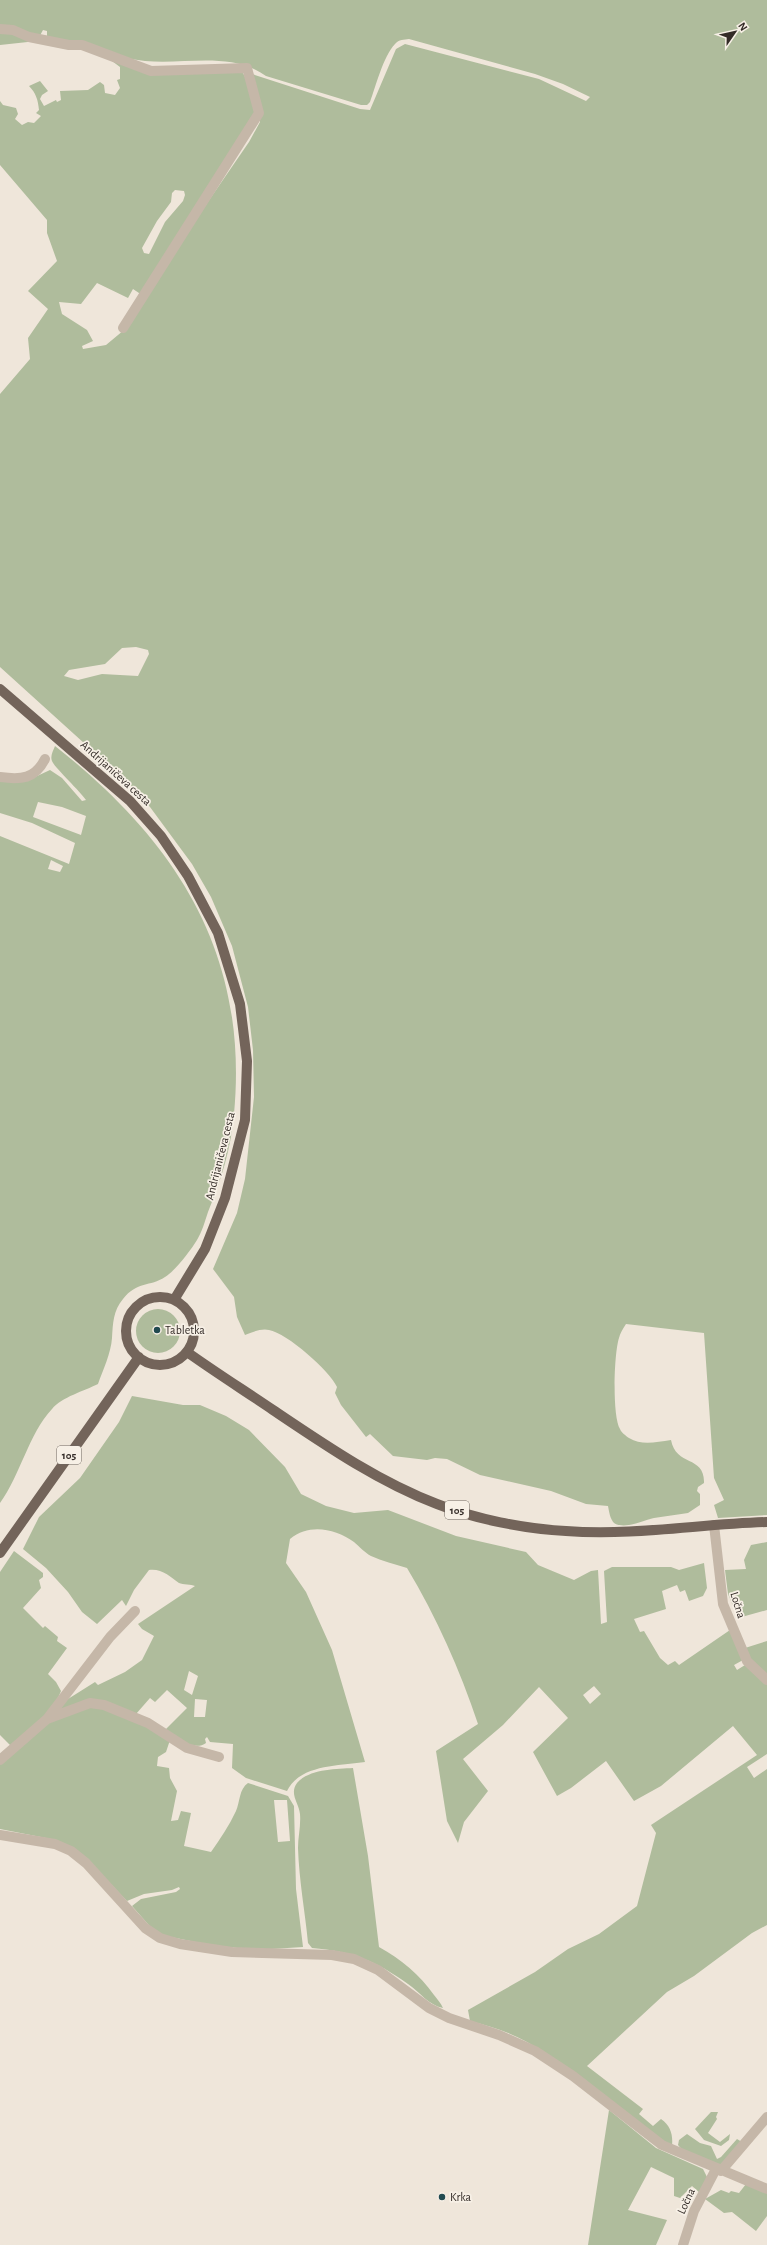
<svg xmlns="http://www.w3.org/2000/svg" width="767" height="2245" font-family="'Alegreya Sans',sans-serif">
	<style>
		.green { fill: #afbc9c; fill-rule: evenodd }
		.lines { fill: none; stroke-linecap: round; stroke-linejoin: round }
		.minor { stroke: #c5b7a8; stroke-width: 10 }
		.major { stroke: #73645a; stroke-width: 10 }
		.poi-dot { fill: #214a50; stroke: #f7f0e6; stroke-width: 1.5 }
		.labels { text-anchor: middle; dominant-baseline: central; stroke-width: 3.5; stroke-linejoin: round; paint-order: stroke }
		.shield { fill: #f7f0e6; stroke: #6e6660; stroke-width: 1 }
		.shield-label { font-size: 11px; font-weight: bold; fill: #332b27 }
		.street-label { font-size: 12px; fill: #332b27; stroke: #f7f0e6 }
		.poi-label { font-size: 12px; fill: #332b27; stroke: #f7f0e6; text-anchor: start }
	</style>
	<rect width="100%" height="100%" fill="#efe6da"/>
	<path class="green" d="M0,0H767V1515L718,1518L714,1505L724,1500L714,1478L704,1333L626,1324C623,1329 620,1333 619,1338C614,1353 612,1416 620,1429C621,1432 626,1436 629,1438C642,1446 656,1442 671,1440C676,1467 705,1455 704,1483L698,1487L697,1491L700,1494V1505L688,1513C677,1515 665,1516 654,1518C644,1520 625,1530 614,1523C610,1519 609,1511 608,1506L586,1504L551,1491L480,1475L447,1459L435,1458L427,1460L393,1456L370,1434L366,1437L341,1405L335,1393L337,1387C330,1371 287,1333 269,1330C262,1328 252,1332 245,1335L237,1317L234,1297L213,1269L237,1213L245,1179L254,1097L253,1050L248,1007L232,946L211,897L192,864L150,807L127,782L0,667V394L30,359L28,338L48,309L28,291L57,261L47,233V220L0,165V101L3,105L16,108L18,114L15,119L22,125L28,122L34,123L41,116L36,113L39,110C38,100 36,93 29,86L40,81L48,91L42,95L40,99L44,106L56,100L57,102L61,100L60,91L88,90L100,82L104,85L105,93L115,95L120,88L117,80L120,79V67L112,61L144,66L240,69C251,83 254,103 255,120L142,295L133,289L128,298L97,283L81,304L59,302L62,314L87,330L93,341L82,346L83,349L106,345L124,330L194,222L249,142L260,122V106L252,74L360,109L370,110L396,49L405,44L539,79L586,101L590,97L563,84L535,74L409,39C404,40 399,39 395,44C383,57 376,86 370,102L367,105H361L266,76C231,51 185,65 145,61C112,57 79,46 47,38V31L43,30L37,41L0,45ZM175,190L184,191L185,195L183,201L165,222L149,254L144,253L142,248L157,221L171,202L172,193ZM136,647L148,650L149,654L138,676L102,674L78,680L64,676L69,670L105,664L122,648Z
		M55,746C177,842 249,954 234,1114C231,1149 221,1180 208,1212C205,1221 202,1232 197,1240C191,1250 175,1271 165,1277C150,1287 137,1281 123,1299C113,1311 113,1323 112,1338C111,1353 103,1370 98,1384C84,1391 62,1397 52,1409C28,1435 21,1474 0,1503V836L69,864L75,843L32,823L0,813V780L35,777L50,770L62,778L82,801L86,800C80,791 54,767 52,761C50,756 53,751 55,746ZM38,802L62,807L86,816L81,835L33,817ZM51,860L63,866L60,872L48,869Z
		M136 1331a22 22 0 1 1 44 0a22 22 0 1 1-44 0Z
		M132,1396L183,1405H200L226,1416L249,1430L285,1467L301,1494L326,1506L354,1513L388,1510L456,1536L526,1552L538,1565L574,1580L591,1571L598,1570L601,1624L607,1622L604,1571L612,1567H671L679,1570L704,1563L707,1588L703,1596L689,1601L685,1590L680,1592L677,1585L662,1591L666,1609L634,1619L640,1632L644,1631L660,1658L668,1665L675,1661L679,1665L730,1630L743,1660L734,1665L737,1670L745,1665L767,1683V1754L747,1767L754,1778L767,1769V1925L752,1933L694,1976L667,1992L587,2066L643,2109L639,2114L653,2126L661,2119C671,2126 673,2135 672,2146C621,2115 579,2072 527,2042C509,2032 490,2026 470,2021L468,2010L535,1972L568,1949L599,1934L637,1906L656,1833L651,1825L757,1755L733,1726L661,1786L634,1801L606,1761L571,1788L557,1796L533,1752L568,1718L539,1687L503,1725L463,1759L488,1791L464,1822L458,1843L447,1821L436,1751L478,1724C460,1670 436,1616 407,1568C395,1564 382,1561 371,1556C365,1553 359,1546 354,1542C335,1529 310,1523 290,1539L286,1563L306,1592L332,1650L365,1762C340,1766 300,1764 287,1791L246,1778L232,1768L233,1744L210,1742L207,1737L205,1739L206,1743C194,1752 175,1737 164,1731L187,1708L167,1690L155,1702L150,1698L136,1714L104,1701L61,1712L59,1708L68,1699L95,1682L98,1685L125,1672L142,1660L154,1636L142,1629L138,1624L195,1586C191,1584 183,1585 179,1583C171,1577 161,1568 149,1570L134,1590L126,1606L122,1600L97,1624L82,1612L68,1592L46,1568L23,1549L39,1517L80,1478L119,1422ZM189,1671L198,1676L192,1695L184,1690ZM594,1686L601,1694L590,1704L583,1695ZM195,1699L207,1700L205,1717H194Z
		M767,1542V1610L738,1618L728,1594L725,1570L746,1569L744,1560L751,1545Z
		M14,1551L43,1573V1577L39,1580L41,1588L23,1608L43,1628L45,1626L58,1637L57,1641L67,1648L48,1674L56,1682L61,1691C52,1714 29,1729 11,1746L0,1735V1572Z
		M767,1641V1677L753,1664L745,1648Z
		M92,1705L129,1716L170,1740L166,1752L158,1757L157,1766L169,1768L170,1778L177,1791L171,1821L178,1820L181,1811L191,1813L184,1846L211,1852C220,1839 229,1826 236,1811C240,1802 239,1789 248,1783L288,1796L294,1806L296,1889L303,1947L256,1950L210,1945L161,1935L154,1931L132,1906L141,1899L176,1892L180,1889L179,1887L172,1890L144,1894L127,1901L104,1877L56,1840L0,1829V1763L42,1725ZM274,1800H287L290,1841L278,1842Z
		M353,1768L368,1856L379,1947C401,1959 420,1975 434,1995C437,1999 441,2003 443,2008C428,2005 420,1992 408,1984C376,1961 352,1951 312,1948L308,1943C305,1912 299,1880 298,1848C298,1837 301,1826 300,1814C299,1803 289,1794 297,1783C309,1769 336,1769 353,1768Z
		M609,2110L656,2148L703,2169L707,2177L700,2193L692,2186L680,2198L674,2196V2178L651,2167L628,2210L667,2220L656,2245H588Z
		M711,2112H718L716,2117L717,2119L708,2133L720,2142L730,2134L729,2140L721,2146L704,2140L695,2129Z
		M687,2134L700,2143L711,2146L717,2159L721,2157L737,2139L742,2142L720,2165L684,2152L678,2145L679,2140Z
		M746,2184L767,2192V2216L756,2231L732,2212L724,2213L705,2199L721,2190L729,2193L731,2191L739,2193Z"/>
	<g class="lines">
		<path class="minor" d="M0,29L13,30L29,37L69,45H82L151,71L247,68L259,113L123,328
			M0,777C21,780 35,779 45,759
			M714,1525L723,1604L747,1661L767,1680
			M47,1719L90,1703L104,1705L148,1723L187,1748L219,1757
			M0,1760L47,1719L110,1637L135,1611
			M0,1835L55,1844L71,1851L86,1863L145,1928L160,1938L180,1944L232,1952L332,1955L354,1959L378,1970L429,2008L449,2018L499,2035L535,2051L573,2076L662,2145L767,2189
			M721,2171L767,2117
			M683,2245L694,2211L716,2169"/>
		<path class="major" d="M0,689L130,801L161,836L188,876L218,933L240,1004L247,1061L245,1120L225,1198L205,1249L174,1300
			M126 1331a34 34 0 1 1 68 0a34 34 0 1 1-68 0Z
			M187,1352C215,1372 245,1391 273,1410C325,1445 379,1482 437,1504C475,1519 525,1529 566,1531C633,1536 700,1524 767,1522
			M0,1553L139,1357"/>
	</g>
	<g class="poi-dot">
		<circle cx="157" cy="1330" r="4"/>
		<circle cx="442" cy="2197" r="4"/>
	</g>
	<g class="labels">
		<g class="shield">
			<rect x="57" y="1446" width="24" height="18" rx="3"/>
			<rect x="445" y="1501" width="24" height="18" rx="3"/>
		</g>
		<g class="shield-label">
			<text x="69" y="1455">105</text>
			<text x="457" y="1510">105</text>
		</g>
		<g class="street-label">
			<text transform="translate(116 773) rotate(42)">Andrijaničeva cesta</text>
			<text transform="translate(220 1156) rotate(-76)">Andrijaničeva cesta</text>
			<text transform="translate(738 1605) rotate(73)">Ločna</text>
			<text transform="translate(686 2201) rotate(-65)">Ločna</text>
		</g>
		<g class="poi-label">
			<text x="165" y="1330">Tabletka</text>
			<text x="450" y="2197">Krka</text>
		</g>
	</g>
	<g transform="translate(735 32) rotate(56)" stroke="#f7f0e6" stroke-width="3" paint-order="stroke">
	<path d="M0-3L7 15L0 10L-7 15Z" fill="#332b27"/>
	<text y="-6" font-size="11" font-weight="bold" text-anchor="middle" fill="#332b27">N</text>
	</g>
</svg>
